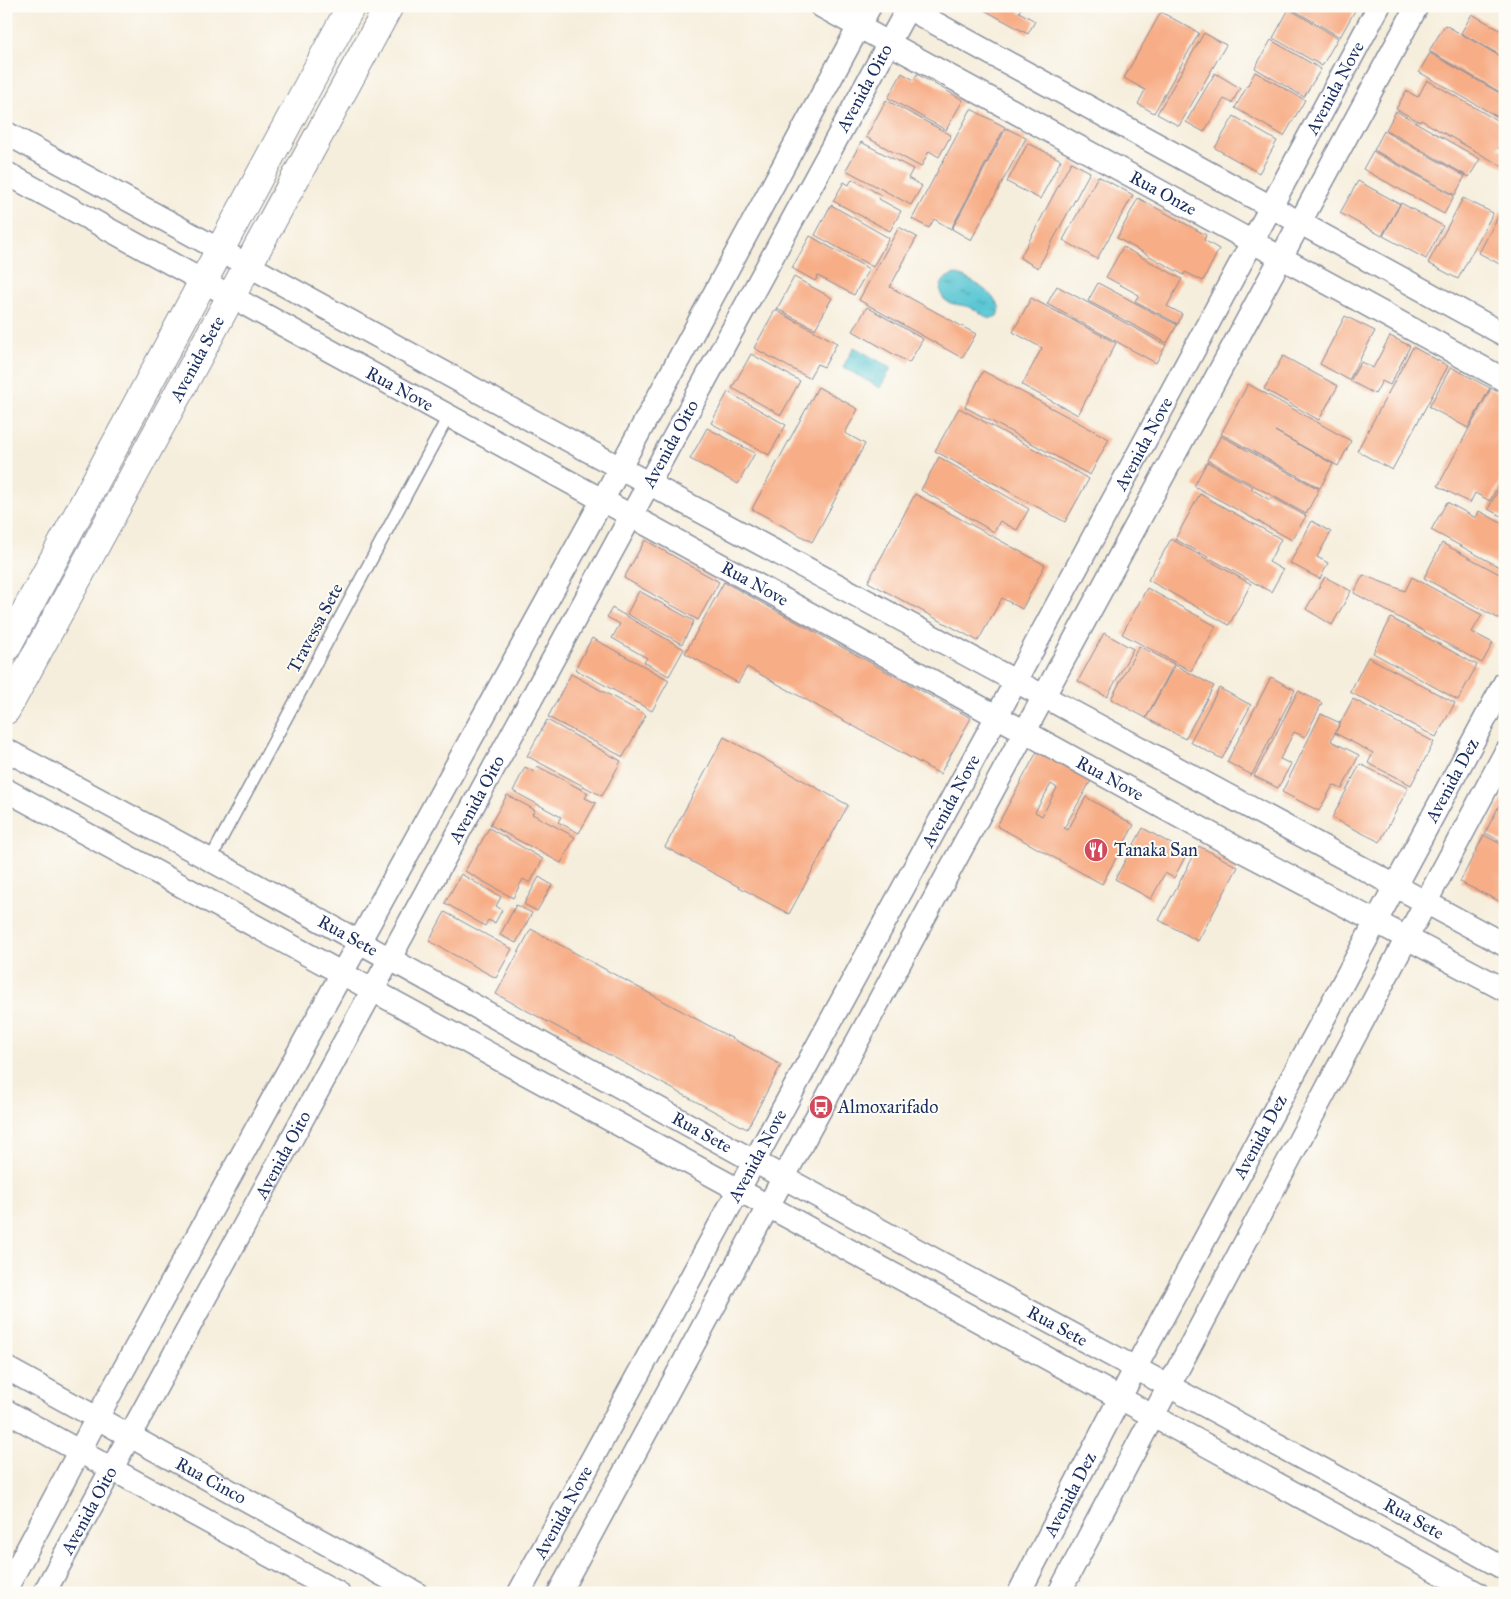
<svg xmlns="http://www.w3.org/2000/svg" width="1511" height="1599" font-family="'IM FELL Great Primer',serif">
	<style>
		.water { fill: url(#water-ripples); stroke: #3b7b99 }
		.building { fill: #f7ad86; fill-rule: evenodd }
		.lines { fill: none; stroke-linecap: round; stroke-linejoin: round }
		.service-casing { stroke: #888e9d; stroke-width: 14 }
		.minor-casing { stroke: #888e9d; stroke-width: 25 }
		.tertiary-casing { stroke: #888e9d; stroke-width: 30 }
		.service { stroke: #fff; stroke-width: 11 }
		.minor { stroke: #fff; stroke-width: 22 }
		.tertiary { stroke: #fff; stroke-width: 28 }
		.labels { text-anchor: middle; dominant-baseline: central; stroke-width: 4; stroke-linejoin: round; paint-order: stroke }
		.street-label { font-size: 18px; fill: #1b2f5e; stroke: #fdfcf7 }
		.poi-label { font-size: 18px; fill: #1b2f5e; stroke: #fdfcf7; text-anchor: start }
	</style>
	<defs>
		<pattern id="water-ripples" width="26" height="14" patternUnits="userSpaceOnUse" patternTransform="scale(1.25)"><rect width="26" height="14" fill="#5bc7d4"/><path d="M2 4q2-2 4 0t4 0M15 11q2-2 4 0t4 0" fill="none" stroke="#4aa2af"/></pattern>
	</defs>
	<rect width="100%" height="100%" fill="#fdfcf7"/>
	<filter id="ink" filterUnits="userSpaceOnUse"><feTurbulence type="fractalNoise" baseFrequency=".02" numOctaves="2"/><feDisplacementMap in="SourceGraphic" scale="10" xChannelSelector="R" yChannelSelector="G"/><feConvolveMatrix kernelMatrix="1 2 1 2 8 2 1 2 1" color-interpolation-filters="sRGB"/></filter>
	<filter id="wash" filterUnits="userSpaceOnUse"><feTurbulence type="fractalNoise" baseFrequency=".0096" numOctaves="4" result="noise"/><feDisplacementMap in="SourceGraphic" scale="20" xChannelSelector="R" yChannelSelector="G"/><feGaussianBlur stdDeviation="1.12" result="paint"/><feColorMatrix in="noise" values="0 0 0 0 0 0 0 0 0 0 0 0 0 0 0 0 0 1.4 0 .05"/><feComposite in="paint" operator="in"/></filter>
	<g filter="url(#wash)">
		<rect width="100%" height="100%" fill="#f6eedc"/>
		<path class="water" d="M956,274C974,281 991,291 1000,308L997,316L989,319C983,315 977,310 971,308C958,302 945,308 940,291C941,281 946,276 956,274Z
			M854,347L891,368L880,388L843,367Z"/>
		<g id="blocks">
			<path class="building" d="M977,6H1022L1019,12L1035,21L1028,34Z
				M1291,6H1356L1357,7L1340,37L1290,8Z
				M1289,9L1338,38L1322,66L1273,38Z
				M1161,12L1199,33L1154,113L1138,104L1145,90L1124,78Z
				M1472,14L1505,33V58L1461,33Z
				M1445,25L1505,59V95L1429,51Z
				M1204,33L1226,45L1179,126L1157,114Z
				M1271,40L1321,69L1304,97L1255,68Z
				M1430,53L1505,96V121L1419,72Z
				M1255,72L1305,100L1284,136L1235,108Z
				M902,73L914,80L917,74L963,100L946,130L888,98Z
				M1215,73L1240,88L1232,103L1224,99L1204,132L1186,122Z
				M1427,80L1505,125V136L1498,148L1505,151V168L1421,120L1420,122L1396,109L1406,91L1418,97Z
				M886,100L951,135L939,157L929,151L921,167L866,137Z
				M971,109L1005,127L951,229L934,219L929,228L912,219Z
				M1396,111L1480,159L1469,177L1386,130Z
				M1234,116L1277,141L1259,173L1215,148Z
				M1006,128L1026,138L971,240L952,229Z
				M1384,131L1465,176L1455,195L1374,150Z
				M861,142L913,169L908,178L922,186L911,205L846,170Z
				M1028,143L1061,160L1040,199L1007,182Z
				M1373,151L1454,196L1444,214L1363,169Z
				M1071,162L1090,172L1038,268L1020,258Z
				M1098,176L1133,195L1097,259L1063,240Z
				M852,179L881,195L879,199L901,211L890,231L833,201L844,182L849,185Z
				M1358,181L1400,204L1382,236L1340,213Z
				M1138,198L1206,235L1204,240L1219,249L1203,281L1185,272L1184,275L1117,238Z
				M1463,198L1493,213L1458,279L1428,263Z
				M1401,203L1443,226L1426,259L1383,236Z
				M831,205L889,238L873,267L815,235Z
				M1501,211L1505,213V267L1479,253Z
				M899,227L917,237L890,287L976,334L962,358L859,300Z
				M810,236L869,269L854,295L818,276L815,281L792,268Z
				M1123,247L1182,279L1167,306L1182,314L1178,324L1135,301L1139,295L1106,277Z
				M794,277L832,298L815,329L777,309Z
				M1098,283L1177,325L1167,343L1088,301Z
				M1057,286L1166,345L1156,363L1047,304Z
				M1031,298L1116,343L1078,415L1022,385L1042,348L1013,332Z
				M867,307L923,339L909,363L853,331Z
				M775,310L837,343L824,367L817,364L809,378L754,348Z
				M1345,316L1375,331L1349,380L1320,364Z
				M1390,336L1410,346L1390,385L1382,381L1375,394L1350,381L1361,362L1373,368Z
				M1413,347L1448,366L1392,470L1357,451Z
				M751,354L800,381L781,415L732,388Z
				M1283,356L1338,386L1319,420L1264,389Z
				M1451,367L1490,388L1468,428L1429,407Z
				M983,371L1109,439L1090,475L965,407Z
				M1248,384L1351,441L1338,466L1275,431L1333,464L1320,488L1221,434Z
				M818,387L858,409L845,433L865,444L812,542L752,509Z
				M1491,388L1505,396V474L1490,501L1475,493L1470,503L1438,486Z
				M728,392L786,425L769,455L711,423Z
				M959,408L1089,479L1065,522L935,451Z
				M707,428L755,453L738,484L690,459Z
				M1221,436L1319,489L1306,514L1207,460Z
				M939,457L1029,509L1017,530L1000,521L994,532L921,490Z
				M1207,462L1253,487L1251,489L1270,500L1272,497L1306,516L1292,540L1194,486Z
				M1502,483L1505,485V518L1488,509Z
				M915,494L1045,565L1022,609L1002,598L978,641L868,582Z
				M1200,494L1281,539L1269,562L1283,570L1271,592L1175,539Z
				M1447,502L1476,518L1479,511L1505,525V570L1431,530Z
				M1312,521L1331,532L1317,557L1328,563L1320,579L1290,563Z
				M1171,539L1251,584L1229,625L1148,580Z
				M645,540L719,582L698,620L624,578Z
				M1442,543L1505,577L1503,621L1424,578Z
				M1363,575L1405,591L1412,577L1482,615L1472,632L1493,643L1482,663L1354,593Z
				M1325,577L1351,591L1332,625L1306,609Z
				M724,582L971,718L940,774L747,667L738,683L685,653Z
				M1147,588L1216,626L1191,671L1122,634Z
				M639,591L694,621L682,644L627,614Z
				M612,608L684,649L669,676L644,662L647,658L612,638L620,624L607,617Z
				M1391,618L1477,665L1458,700L1373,653Z
				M1104,633L1133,649L1107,697L1078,681Z
				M592,638L669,680L652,711L575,669Z
				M1139,646L1174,664L1146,718L1111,699Z
				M1368,657L1455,703L1436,737L1350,692Z
				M1175,665L1214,686L1185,739L1146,718Z
				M571,674L646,715L623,757L548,717Z
				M1271,677L1295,690L1252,775L1227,762Z
				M1219,688L1251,705L1222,759L1190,742Z
				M1298,691L1322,703L1305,737L1294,732L1280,759L1291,764L1278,788L1254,776Z
				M1353,699L1434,742L1411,785L1368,763L1373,753L1335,733Z
				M1321,714L1340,723L1331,741L1359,755L1342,789L1333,785L1319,811L1282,792Z
				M547,720L621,761L602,796L527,756Z
				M724,737L848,805L789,914L665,847Z
				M1039,748L1093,777L1064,828L1068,830L1086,797L1134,825L1102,884L997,826ZM1051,784L1057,788L1042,816L1035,812Z
				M1360,764L1408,788L1380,842L1332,818Z
				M537,766L588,793L585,798L596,803L579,833L558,822L561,817L513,791L525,767L534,772Z
				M1505,794V843L1485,833Z
				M507,795L535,810L532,814L575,837L561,863L490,825Z
				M489,828L543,859L530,883L523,879L513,898L465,871Z
				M1143,828L1187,853L1174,878L1165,873L1151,899L1115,879Z
				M1484,835L1505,846V899L1503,903L1460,882Z
				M1199,846L1238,867L1198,941L1159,920Z
				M461,874L501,897L496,906L502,910L495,923L488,920L485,926L445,903Z
				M539,877L552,885L537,911L524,904Z
				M516,905L532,913L516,943L500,935Z
				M445,912L512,949L496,978L429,941Z
				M531,929L781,1065L747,1129L496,994Z"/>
		</g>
	</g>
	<g filter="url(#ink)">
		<use href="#blocks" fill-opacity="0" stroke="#888e9d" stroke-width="1"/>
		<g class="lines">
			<g class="service-casing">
				<path id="service" d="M211,858L449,415"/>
			</g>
			<g class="minor-casing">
				<g id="minor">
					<path id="s1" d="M821,6L1505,380"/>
					<path d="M904,6L1505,335"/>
					<path d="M6,133L509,408L1505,945"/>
					<path id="s2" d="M6,173L1246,853L1505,990"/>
					<path id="s3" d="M6,750C267,888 523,1034 781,1176C1021,1308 1265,1436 1505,1569"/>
					<path d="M6,790L1477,1593"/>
					<path id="s4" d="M6,1368L416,1593"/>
					<path d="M6,1411L338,1593"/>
					<path d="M6,1589L97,1418L603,499L870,6"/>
					<path id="s5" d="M44,1593L909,6"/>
					<path id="s6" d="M519,1593L997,716L1379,6"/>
					<path d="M559,1593C846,1064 1128,533 1417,6"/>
					<path id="s7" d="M1019,1593L1136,1367L1505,682"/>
					<path d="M1059,1593C1210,1314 1354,1032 1505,753"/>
				</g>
			</g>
			<g class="tertiary-casing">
				<g id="tertiary">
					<path d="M6,648L351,6"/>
					<path id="s8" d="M6,710L389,6"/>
				</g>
			</g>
			<use href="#service" class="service"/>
			<use href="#minor" class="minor"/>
			<use href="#tertiary" class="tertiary"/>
		</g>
	</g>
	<defs>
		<g id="restaurant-disc" transform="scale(1.25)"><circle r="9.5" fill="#d1495b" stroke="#fdfcf7"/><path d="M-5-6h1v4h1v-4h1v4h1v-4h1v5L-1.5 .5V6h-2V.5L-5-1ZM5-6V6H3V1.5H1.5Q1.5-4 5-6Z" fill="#fff"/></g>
		<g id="bus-disc" transform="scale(1.25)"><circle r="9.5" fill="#d1495b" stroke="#fdfcf7"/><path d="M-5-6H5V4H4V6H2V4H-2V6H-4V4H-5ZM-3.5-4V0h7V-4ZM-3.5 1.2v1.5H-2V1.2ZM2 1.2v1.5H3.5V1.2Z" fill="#fff"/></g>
	</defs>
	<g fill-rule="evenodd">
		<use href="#restaurant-disc" x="1096" y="850"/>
		<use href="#bus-disc" x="821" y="1107"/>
	</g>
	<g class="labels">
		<g class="street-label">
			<text stroke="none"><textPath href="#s6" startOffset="1712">Avenida Nove</textPath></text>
			<text stroke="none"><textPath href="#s5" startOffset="1714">Avenida Oito</textPath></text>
			<text stroke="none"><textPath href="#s1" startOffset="390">Rua Onze</textPath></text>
			<text stroke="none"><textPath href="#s8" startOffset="400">Avenida Sete</textPath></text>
			<text stroke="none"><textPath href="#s2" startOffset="449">Rua Nove</textPath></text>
			<text stroke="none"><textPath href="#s6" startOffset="1308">Avenida Nove</textPath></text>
			<text stroke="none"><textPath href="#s5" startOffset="1309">Avenida Oito</textPath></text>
			<text stroke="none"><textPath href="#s2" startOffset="854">Rua Nove</textPath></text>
			<text transform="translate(315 628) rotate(-62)">Travessa Sete</text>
			<text stroke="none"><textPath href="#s2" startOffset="1259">Rua Nove</textPath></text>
			<text stroke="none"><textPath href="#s7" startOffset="921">Avenida Dez</textPath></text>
			<text stroke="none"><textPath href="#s5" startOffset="904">Avenida Oito</textPath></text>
			<text stroke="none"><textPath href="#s6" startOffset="902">Avenida Nove</textPath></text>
			<text stroke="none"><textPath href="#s3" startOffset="389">Rua Sete</textPath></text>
			<text stroke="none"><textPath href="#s3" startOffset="794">Rua Sete</textPath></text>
			<text stroke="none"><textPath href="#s7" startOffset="516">Avenida Dez</textPath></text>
			<text stroke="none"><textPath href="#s5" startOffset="499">Avenida Oito</textPath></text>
			<text stroke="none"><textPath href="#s6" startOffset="498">Avenida Nove</textPath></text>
			<text stroke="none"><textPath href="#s3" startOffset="1199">Rua Sete</textPath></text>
			<text stroke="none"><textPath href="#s4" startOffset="234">Rua Cinco</textPath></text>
			<text stroke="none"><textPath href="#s7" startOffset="111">Avenida Dez</textPath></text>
			<text stroke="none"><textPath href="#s5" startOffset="94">Avenida Oito</textPath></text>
			<text stroke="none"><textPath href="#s6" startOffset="92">Avenida Nove</textPath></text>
			<text stroke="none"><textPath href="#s3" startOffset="1604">Rua Sete</textPath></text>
		</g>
		<g class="poi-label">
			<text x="1114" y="850">Tanaka San</text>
			<text x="838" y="1107">Almoxarifado</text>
		</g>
	</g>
	<rect width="1511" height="1599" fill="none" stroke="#fdfcf7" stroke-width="25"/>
</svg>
